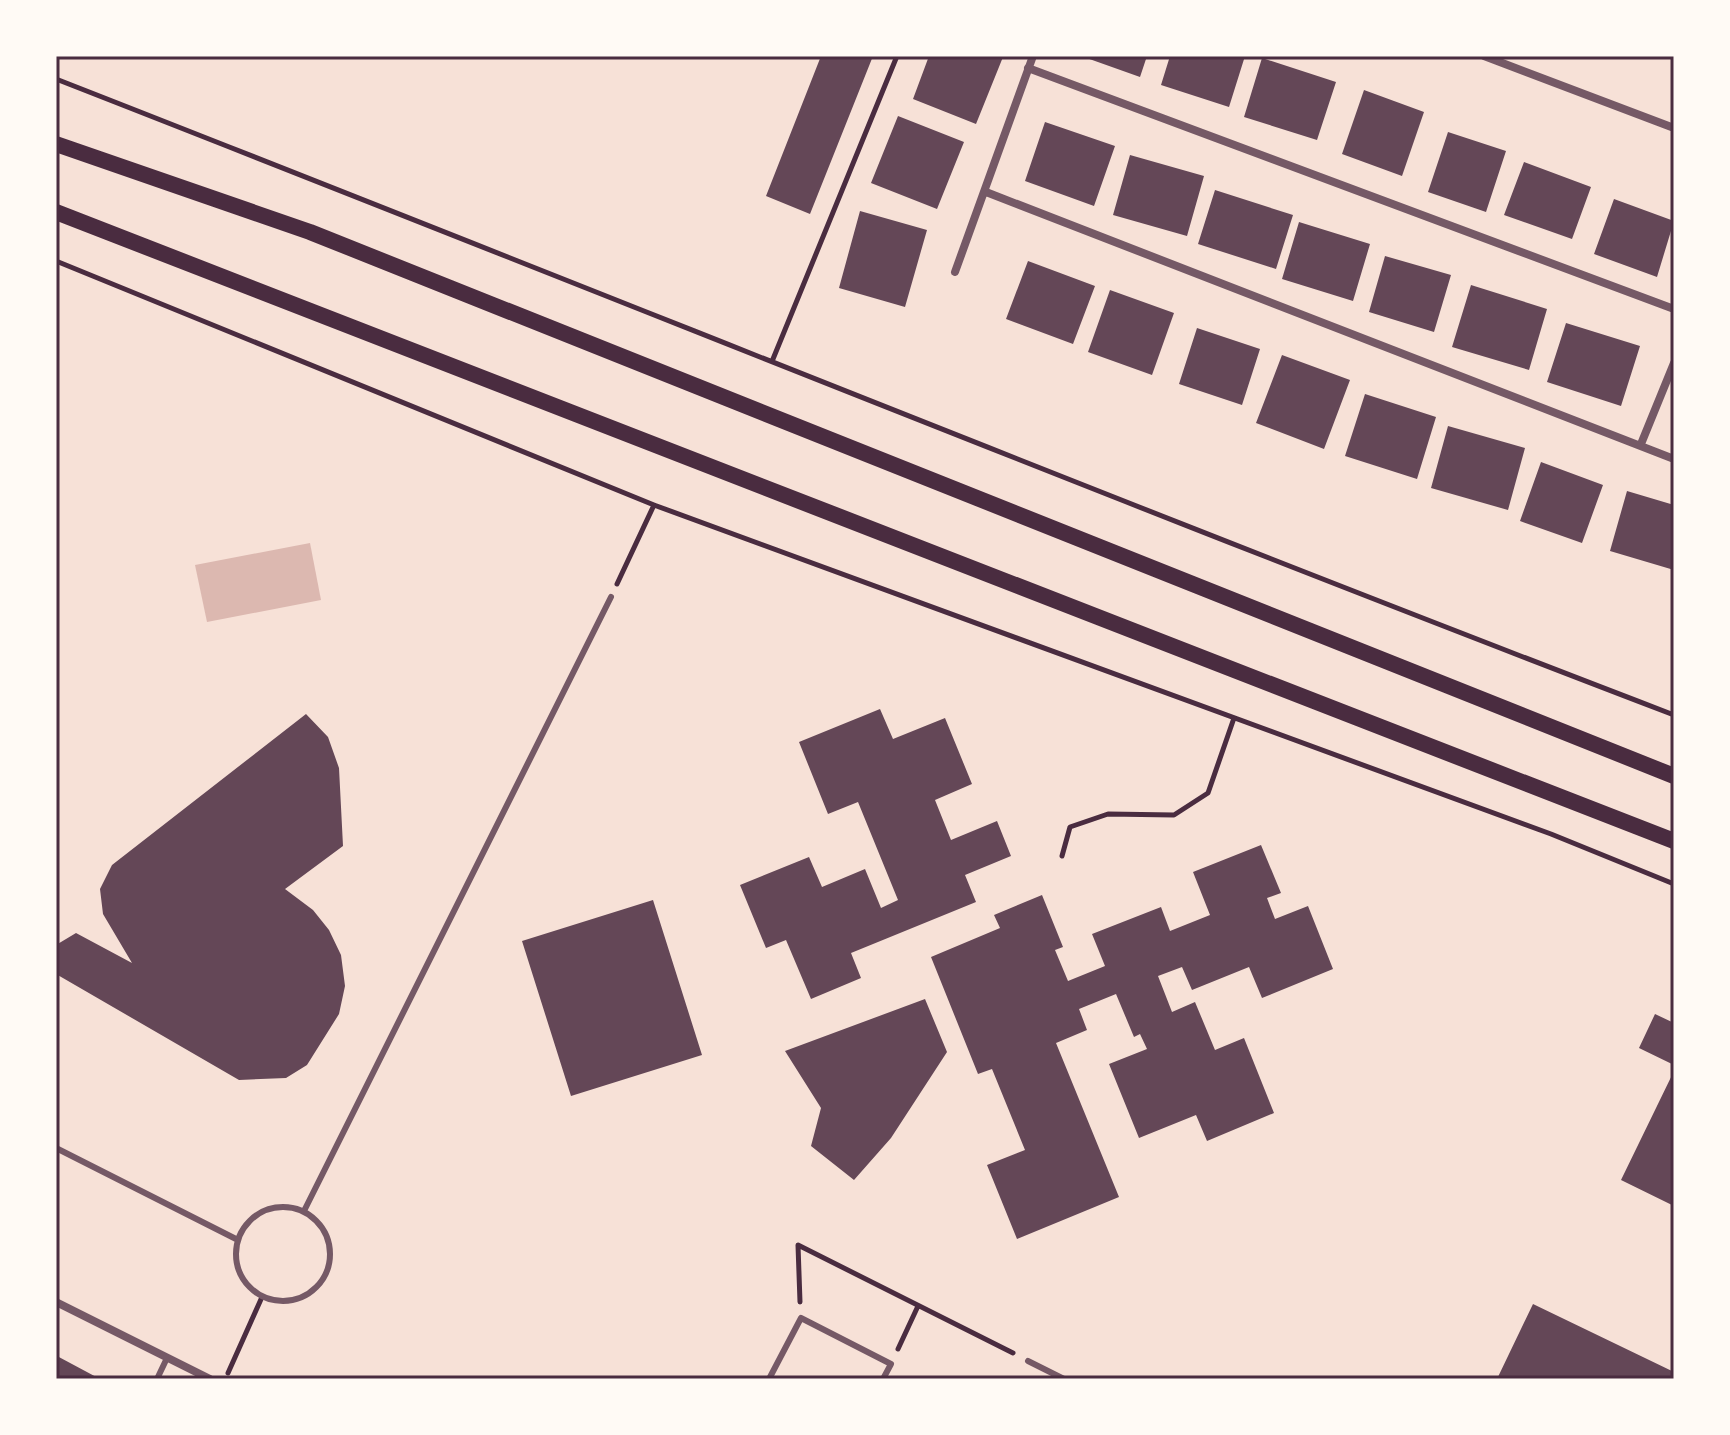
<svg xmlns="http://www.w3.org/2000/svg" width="1730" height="1435" font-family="Montserrat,sans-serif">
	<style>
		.water { fill: #dcb8b0 }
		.building { fill: #644757 }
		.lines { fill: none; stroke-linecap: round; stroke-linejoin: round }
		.path { stroke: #4a2c40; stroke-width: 5 }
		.service { stroke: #755966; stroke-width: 6 }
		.minor { stroke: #755966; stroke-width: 8 }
		.secondary { stroke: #4a2c40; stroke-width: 16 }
		.neatline { fill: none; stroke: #4a2c40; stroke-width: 3 }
	</style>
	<rect width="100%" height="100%" fill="#f7e1d7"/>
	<path class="water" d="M310,543L321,600L207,622L195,565Z"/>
	<path class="building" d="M821,56H873L810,214L766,196Z
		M929,56L1003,57L976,124L913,99Z
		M1081,56H1147L1140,77Z
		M1170,56H1245L1229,107L1161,85Z
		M1262,58L1336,82L1317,140L1244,117Z
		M1364,90L1424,112L1402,176L1342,154Z
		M898,116L964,142L937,209L871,183Z
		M1045,122L1115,146L1094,206L1025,181Z
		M1448,132L1506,151L1486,212L1428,192Z
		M1130,155L1204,176L1187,236L1113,215Z
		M1524,162L1591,187L1572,239L1504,215Z
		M1215,190L1293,215L1276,269L1198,244Z
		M1614,199L1674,221L1657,277L1594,254Z
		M860,211L927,230L905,307L839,288Z
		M1299,222L1370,244L1353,301L1282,279Z
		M1385,256L1451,275L1434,332L1369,312Z
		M1028,261L1095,286L1073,344L1006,319Z
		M1471,285L1547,309L1529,370L1452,347Z
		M1110,290L1174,313L1152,375L1088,352Z
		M1566,323L1640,346L1621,406L1547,382Z
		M1197,328L1260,349L1242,405L1179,384Z
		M1282,355L1350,380L1324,449L1256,423Z
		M1365,394L1436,417L1417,479L1345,456Z
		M1448,426L1525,448L1508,510L1431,488Z
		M1541,462L1603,485L1582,543L1520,521Z
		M1627,491L1674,505V570L1610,551Z
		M880,709L893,739L945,718L972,784L935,800L951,840L997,821L1011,856L965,875L976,902L851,953L861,978L811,999L786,940L766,948L740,885L809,857L822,887L865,869L881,908L898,900L858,802L828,814L799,742Z
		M306,714L328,737L339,768L343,846L285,889L313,910L329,930L341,955L345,986L339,1014L307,1065L286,1078L239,1080L56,974V945L76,933L132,963L103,914L100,889L112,865Z
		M1261,845L1281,893L1267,898L1275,919L1308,906L1333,969L1262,998L1249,967L1192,990L1182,967L1158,976L1172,1012L1195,1002L1215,1050L1244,1038L1274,1113L1207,1141L1196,1115L1139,1138L1109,1064L1147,1049L1140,1034L1134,1037L1116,994L1079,1009L1087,1030L1056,1043L1119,1197L1017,1239L987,1165L1025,1150L992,1069L978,1074L931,957L1000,928L994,915L1042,895L1063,947L1055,950L1068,981L1105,966L1092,934L1161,907L1170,931L1210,915L1193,872Z
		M653,900L702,1055L571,1096L522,941Z
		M925,999L947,1052L891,1138L854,1180L811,1146L821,1108L785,1051Z
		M1655,1014L1674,1023V1065L1639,1048Z
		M1674,1071V1206L1621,1180Z
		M1533,1304L1674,1372V1379H1497Z
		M57,1356L100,1379H56Z"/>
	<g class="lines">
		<path class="path" d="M56,79C596,290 1133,508 1674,715
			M56,261L654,505L1551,834L1674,884
			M773,359L897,56
			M617,584L654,505
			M1062,856L1070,827L1108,814L1174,815L1208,793L1234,718
			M800,1302L798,1245L1013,1353
			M898,1349L918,1306
			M228,1373L262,1297"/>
		<path class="service" d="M56,1148L238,1240
			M236 1254a47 47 0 1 1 94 0a47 47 0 1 1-94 0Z
			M304,1211L611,597
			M1028,1361L1064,1379
			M157,1379L167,1358
			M769,1379L801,1318L891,1364L883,1379"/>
		<path class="minor" d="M1484,56L1674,128
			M1028,68L1674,309
			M986,192L1674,459
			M955,272L1033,56
			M1641,444L1674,363
			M56,1302L210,1379"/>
		<path class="secondary" d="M56,144L310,232L1674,776
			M56,212L1674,841"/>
	</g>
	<rect width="1730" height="1435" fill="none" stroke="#fffaf5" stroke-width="116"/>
	<rect x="58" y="58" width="1614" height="1319" class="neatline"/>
</svg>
